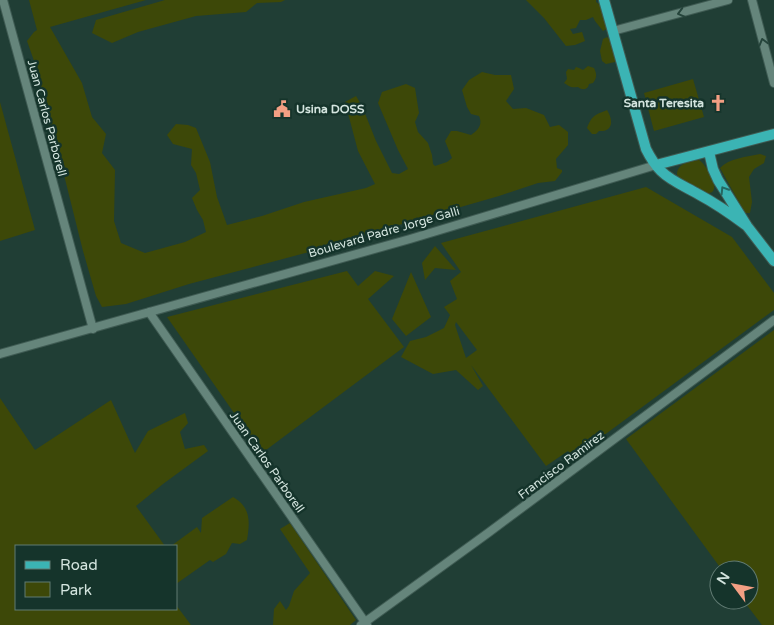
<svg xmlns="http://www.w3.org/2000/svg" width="774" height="625" font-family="'Varela Round',sans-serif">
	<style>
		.green { fill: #3d4808; fill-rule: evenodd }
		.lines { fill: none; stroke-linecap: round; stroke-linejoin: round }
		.minor-casing { stroke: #3f5b53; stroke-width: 10 }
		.major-casing { stroke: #3f5b53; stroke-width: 12 }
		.minor { stroke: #65857b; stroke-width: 8 }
		.major { stroke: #3bb4b4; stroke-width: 10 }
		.oneway { stroke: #25443b }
		.oneway2 { stroke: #246762 }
		.labels { text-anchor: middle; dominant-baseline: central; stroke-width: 5; stroke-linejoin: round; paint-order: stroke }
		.poi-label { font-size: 12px; font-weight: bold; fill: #d4e5df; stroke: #15342b; text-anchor: end }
		.street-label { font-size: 12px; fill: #d4e5df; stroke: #15342b }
	</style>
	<rect width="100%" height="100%" fill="#203e35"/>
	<path class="green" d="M29,0H146L50,27L82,83L92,117L106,134L102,153L115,170L114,221L121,243L145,253L185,242L206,232L203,220L197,210L192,198L200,190L196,173L191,165L192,149L173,144L167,135L176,124L188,125L196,128L210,162L217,197L227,225L262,216L304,202L366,188L375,184L358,151L345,102L356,96L362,106L376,141L392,173L399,174L408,169L398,150L378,103L382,92L406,84L415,88L419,113L415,122L418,132L428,143L432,155L433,164L435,166L447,162L452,158L445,141L451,131H457L471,135C478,130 483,125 479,116L471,114L467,107L462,90L469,80L482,72L495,75H511L514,89L506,101L513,109L526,108L544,115L550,127L559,125L568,132V145L556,159L557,168L562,170V172L555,181L538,183L499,196L412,221L324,248L189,284L126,304L102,307L96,296L83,251L64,175L50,134L39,75L27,41L34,32L37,30Z
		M165,0H285L281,2L257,3L246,12L196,16L138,32L112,43L92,33L96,20Z
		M526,0H596V2L603,7L610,27L603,31L595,21L593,17L586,20H580L576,28L570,29L573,34L582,32L585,41L575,45L566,46L544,18Z
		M607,37C616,44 618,51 615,62L606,64L602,61L600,51L603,39Z
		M588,66L594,68C597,74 597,78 593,83L589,84L588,87C585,90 582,90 578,87C570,88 571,87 564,83L567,79L566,72L568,69L574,70L576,67L579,68L583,70Z
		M693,79L704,117L654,131L644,93Z
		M0,102L35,230L0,241Z
		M607,110C613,119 614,132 599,131L596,134H592L587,128C592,115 595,115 607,110Z
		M760,154L766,156L764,163L754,169L749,177L752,202L750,213H745L720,168C729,158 747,157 760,154Z
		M699,160C706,164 725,195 706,193L683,180L677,175C677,163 689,162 699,160Z
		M646,187L732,237L774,293V310L588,447L573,457L568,451L546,466L471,365L483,386L478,390L456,370L433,374L401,357L410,341L426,337L444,328L450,315L444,307L457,299L450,281L461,272L441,243ZM456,322L477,350L466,358L455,325Z
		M435,246L456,270L435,268L425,280L422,263Z
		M347,271L358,286L375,271L394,276L368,299L404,347L262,453L167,317Z
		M411,272L431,317L406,336L392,319Z
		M774,330V625H762L743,600H749V570H722L626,439Z
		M0,398L35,450L111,400L135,453L148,431L185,413L188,423L180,432L185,449L204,445L208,451L163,484L136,506L165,546H16V609H176V605L191,625H0Z
		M233,497C251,507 250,522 247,540L240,544L232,543L226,554L213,562L210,560L176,584V546H171L197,527L201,533L202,518Z
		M290,523L356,620L350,625H273L274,609L280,601L286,610L289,606L294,591L310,573L280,529Z"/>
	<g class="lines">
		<g class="minor-casing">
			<path id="minor" d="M3,0L93,329
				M752,0L774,83
				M613,31L728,0
				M149,312L367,625
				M0,354L410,239L656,165
				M361,625L488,533L774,320"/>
		</g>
		<g class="major-casing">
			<path id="major" d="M604,0L646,149C650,157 655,165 661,171C671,181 686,187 698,194C715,203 731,214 747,226
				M709,152L713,169L718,180L747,226L774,261
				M656,165L774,134"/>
		</g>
		<use href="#minor" class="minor"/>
		<use href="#major" class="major"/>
	</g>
	<defs><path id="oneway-chevron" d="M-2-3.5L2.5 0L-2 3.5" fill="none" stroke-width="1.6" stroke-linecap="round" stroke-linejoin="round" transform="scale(1.25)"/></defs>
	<g class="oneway">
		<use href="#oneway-chevron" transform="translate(681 13) rotate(165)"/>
		<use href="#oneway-chevron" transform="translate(763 42) rotate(-105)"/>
	</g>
	<use class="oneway2" href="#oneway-chevron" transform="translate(724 190) rotate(-122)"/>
	<defs>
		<g id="church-bare" transform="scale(1.35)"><path d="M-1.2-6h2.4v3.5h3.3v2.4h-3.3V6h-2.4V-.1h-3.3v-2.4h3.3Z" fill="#f39f83" stroke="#15342b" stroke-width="2.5" paint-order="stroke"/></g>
		<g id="civic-bare" transform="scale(1.35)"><path d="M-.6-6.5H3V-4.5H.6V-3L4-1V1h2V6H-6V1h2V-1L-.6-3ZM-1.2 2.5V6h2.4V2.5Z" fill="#f39f83" stroke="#15342b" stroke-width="2.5" paint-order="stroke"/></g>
	</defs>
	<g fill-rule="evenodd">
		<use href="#church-bare" x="718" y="103"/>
		<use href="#civic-bare" x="282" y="109"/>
	</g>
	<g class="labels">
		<g class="poi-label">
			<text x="704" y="103">Santa Teresita</text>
			<text x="296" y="109" text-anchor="start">Usina DOSS</text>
		</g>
		<g class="street-label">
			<text transform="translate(47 118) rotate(75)">Juan Carlos Parborell</text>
			<text transform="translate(384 232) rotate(-16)">Boulevard Padre Jorge Galli</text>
			<text transform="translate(267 462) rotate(55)">Juan Carlos Parborell</text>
			<text transform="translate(561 465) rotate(-37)">Francisco Ramirez</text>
		</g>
	</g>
	<rect x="15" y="545" width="162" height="65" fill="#15342b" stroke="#617b73"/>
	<rect x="25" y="561" width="25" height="8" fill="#3bb4b4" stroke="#617b73"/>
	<text x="60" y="570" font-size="15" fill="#d4e5df">Road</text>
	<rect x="25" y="582" width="25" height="15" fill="#3d4808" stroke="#617b73"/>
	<text x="60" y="595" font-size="15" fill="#d4e5df">Park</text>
	<g transform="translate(734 585) rotate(302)"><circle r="24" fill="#15342b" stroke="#617b73"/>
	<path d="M0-4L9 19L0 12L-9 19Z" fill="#f39f83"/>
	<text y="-8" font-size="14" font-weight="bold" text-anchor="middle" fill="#d4e5df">N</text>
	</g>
</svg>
